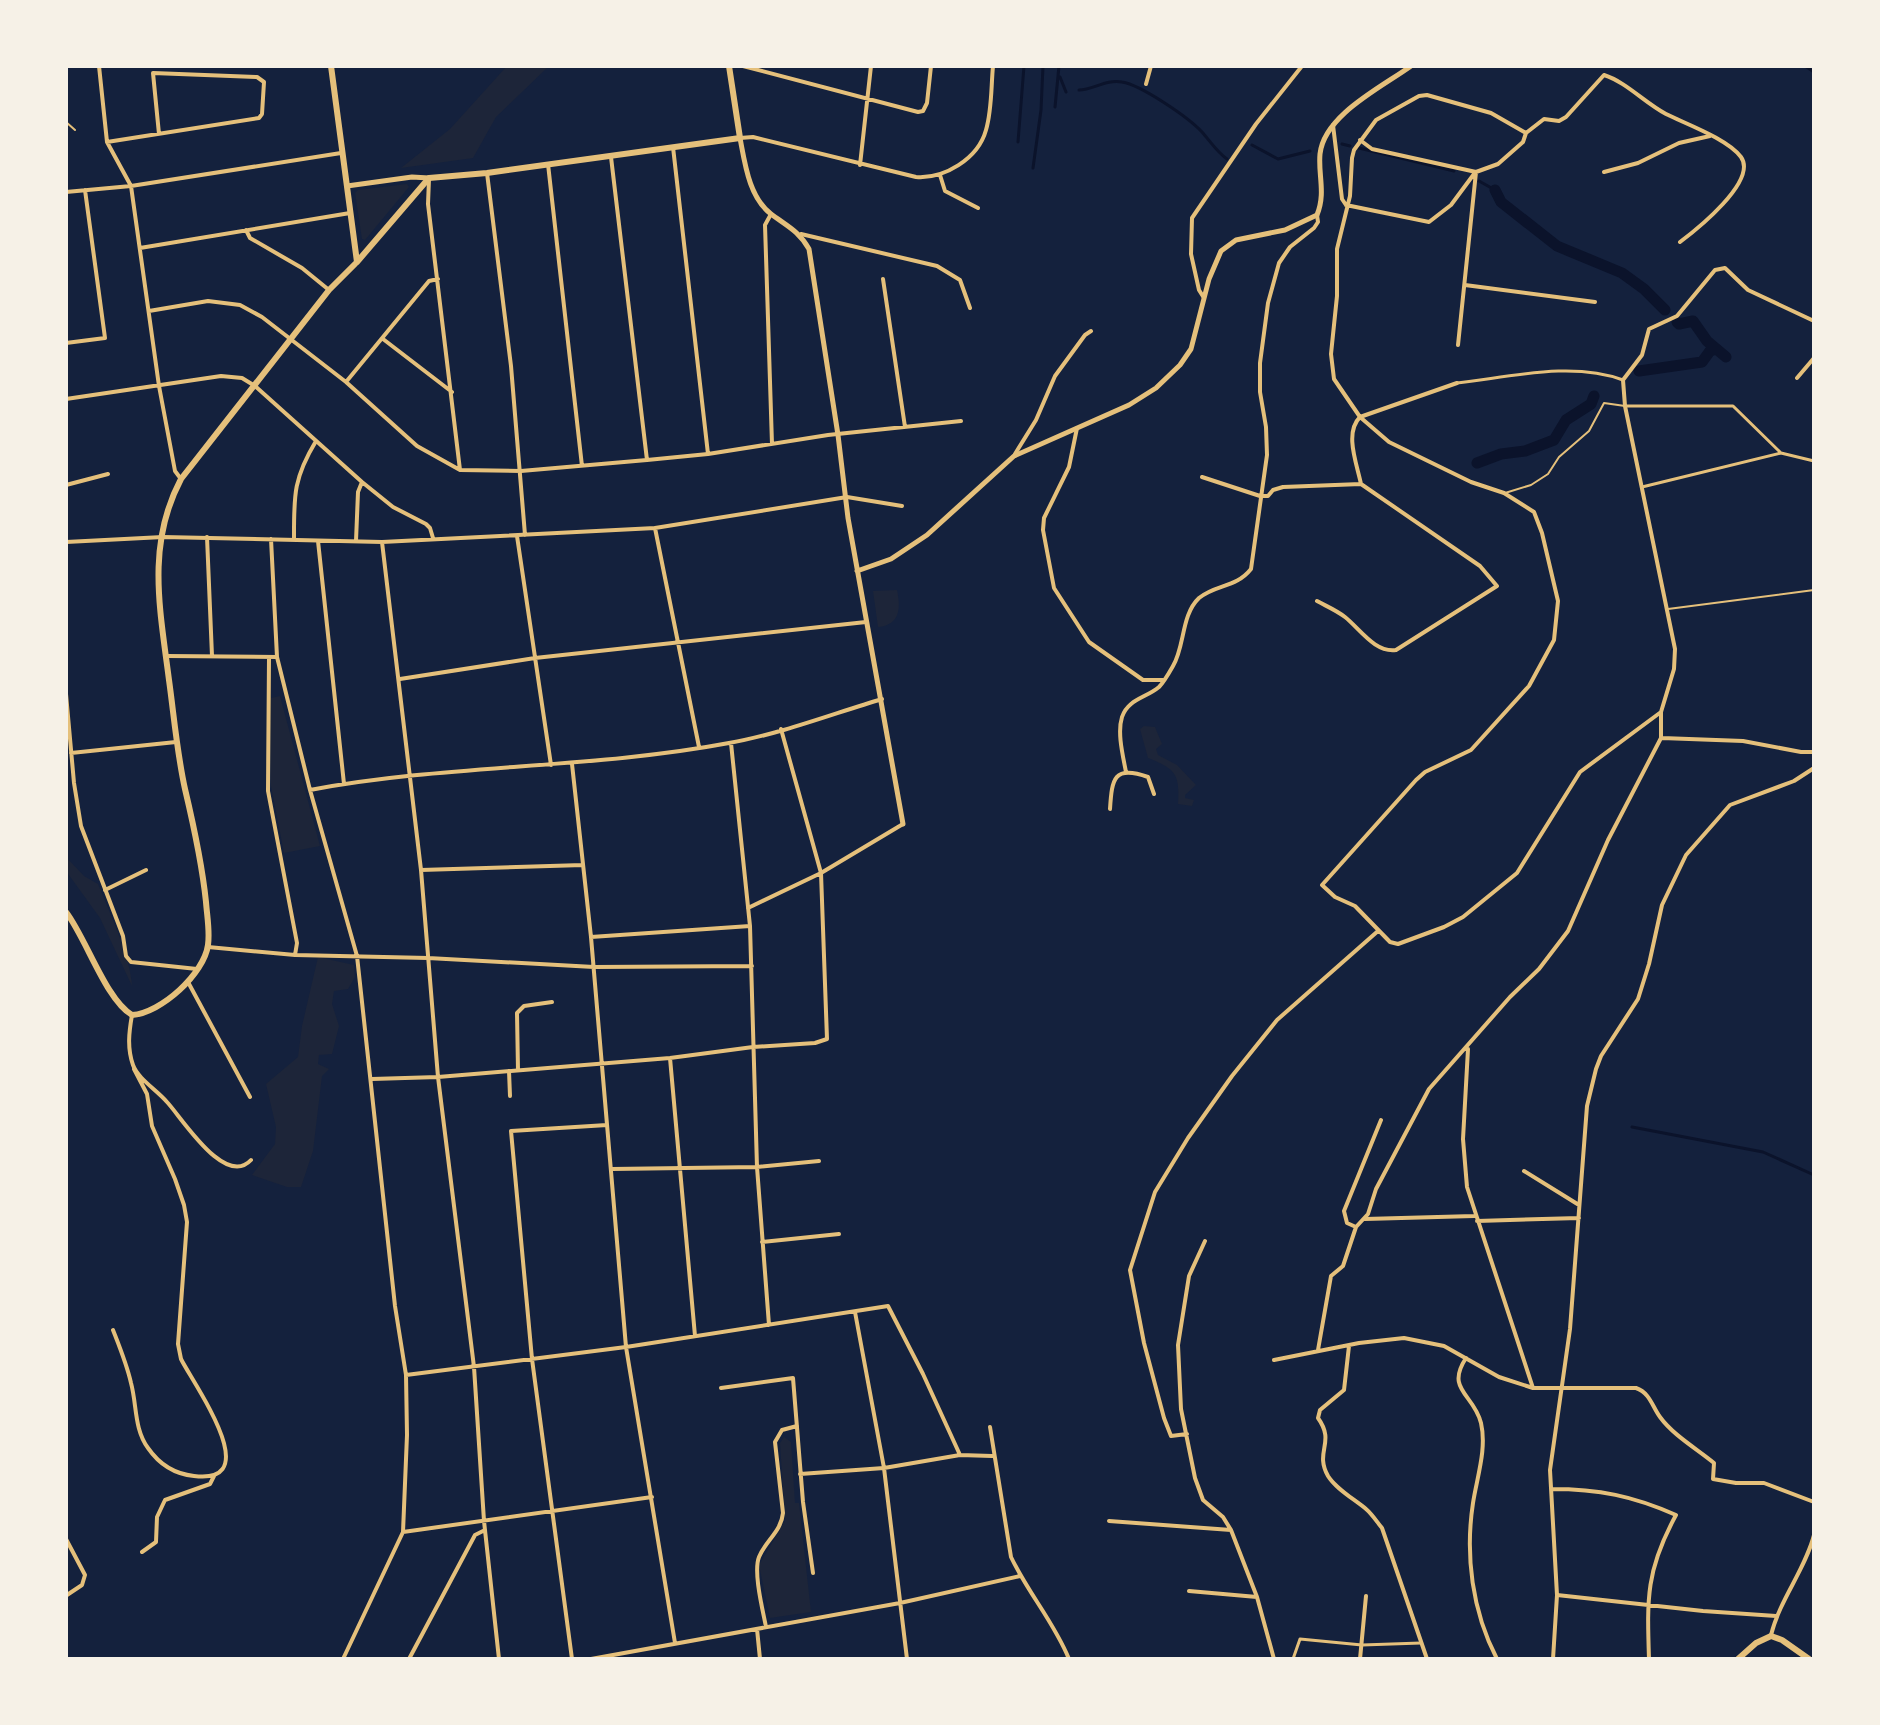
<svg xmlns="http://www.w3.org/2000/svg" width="1880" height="1725" font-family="'Roboto Condensed',sans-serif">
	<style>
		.green { fill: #1d2539 }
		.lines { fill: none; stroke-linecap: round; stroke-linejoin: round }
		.stream { stroke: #0b132b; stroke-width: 3 }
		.canal { stroke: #0b132b; stroke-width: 11 }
		.service { stroke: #e5c07b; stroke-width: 2 }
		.pedestrian { stroke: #e5c07b; stroke-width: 3 }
		.minor { stroke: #e5c07b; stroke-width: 4 }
		.tertiary { stroke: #e5c07b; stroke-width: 5 }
		.secondary { stroke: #e5c07b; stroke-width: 6 }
	</style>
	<rect width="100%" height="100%" fill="#14213d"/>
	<path class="green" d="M507,66H549L496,117L473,158L401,168L450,129Z
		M407,184L409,187L365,240L362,239L355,193L358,190Z
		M897,590C901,608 900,625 878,627L873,591Z
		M280,696L320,846L284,853L271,786V698Z
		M1144,726L1155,727L1162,744L1156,749L1158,755L1177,765L1196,785L1185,795V798L1194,800L1192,806L1178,804C1180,773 1175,769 1148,758L1140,729Z
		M66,857L84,876L98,884C109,911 131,958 132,986L100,918L66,871Z
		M318,957L354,965L355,977L348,989L334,991L332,1004L339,1026L332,1054L319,1055L318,1064L329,1069L322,1076L313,1151L301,1187H287L252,1175L275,1144L276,1127L266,1084L298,1057L302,1026Z
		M784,1437L791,1442L795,1503H799L811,1612L770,1618L759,1565L785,1521L780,1443Z"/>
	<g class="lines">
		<path class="stream" d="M1805,66L1814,72
			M1060,77L1066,92
			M1079,90C1093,90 1106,79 1122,82C1141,85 1188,117 1202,132C1210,141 1217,152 1227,159
			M1055,107L1059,66
			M1018,142L1024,66
			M1342,144L1350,146
			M1252,145L1278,159L1310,151
			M1359,148L1454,171
			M1033,168L1041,110L1043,66
			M1479,181L1495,190
			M1632,1127L1763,1152L1814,1175"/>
		<path class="canal" d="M1495,190L1501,202L1557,246L1622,273L1644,289L1665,310
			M1677,322L1679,324L1693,321L1707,341L1726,357
			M1639,371L1702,362L1710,351L1716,349
			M1477,463L1501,454L1525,451L1554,440L1566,420L1591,404L1594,396"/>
		<path class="service" d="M66,122L75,130
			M1505,493L1531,485L1548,474L1559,457L1589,431L1604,403L1625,406
			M1668,609L1814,590"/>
		<path class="pedestrian" d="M1457,383C1510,377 1572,361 1623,380
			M1625,406H1733L1781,453
			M1642,487L1781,453L1814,461
			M1293,1659L1300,1639L1362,1645L1421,1643"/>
		<path class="minor" d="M99,66L107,142L131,186L159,386L175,471L181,479
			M743,66L918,112L923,111L927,103L931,66
			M1146,84L1151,66
			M1333,125L1342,199L1346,205
			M740,138L753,137L916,177C944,179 978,159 986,130C992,110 991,87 993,66
			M1360,140L1372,149L1476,172L1498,164L1523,142L1526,133
			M107,142L259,118L262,114L264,82L257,77L153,73L159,134
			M673,147L708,454
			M611,157L647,460
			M548,164L582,466
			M860,165L871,66
			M1604,172L1638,163L1679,143L1710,136
			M487,173L511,366L525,535
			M940,175L945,191L978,208
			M429,179L428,204L460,470
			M66,192L131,186L341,153
			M1346,205L1429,222L1451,205L1474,174
			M771,214L765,225L772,444
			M246,230L250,238L302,268L329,290
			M801,234L937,266L960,280L970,308
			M140,248L350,213
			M883,279L905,427
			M1465,285L1595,302
			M1204,298L1199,290L1191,254L1192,218L1256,124L1302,66
			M149,311L208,301L240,305L262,317L346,382L417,446L460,470L521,471L647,460L708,454L828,435L961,421
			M383,339L452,392
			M66,343L105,338L85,190
			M1458,345L1476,172
			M1797,378L1814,358
			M346,382L429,281L438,279
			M66,399L221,376L242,378L255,386L362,482L393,507L426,524L430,528L433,538
			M1360,417L1457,383
			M1360,417C1344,433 1357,464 1361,484
			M1077,428L1069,467L1044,518L1043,530L1054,588L1089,642L1143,680H1164
			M1015,454L1036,420L1055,376L1085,335L1091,331
			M1202,477L1260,496
			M66,485L108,474
			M1260,496H1268L1273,490L1283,487L1361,484L1480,566L1497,586L1396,650C1375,653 1360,629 1345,617C1336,610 1326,606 1317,601
			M655,528L699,747
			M517,536L551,765
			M207,537L212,656
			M271,539L277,657L310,790L357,956L395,1306L406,1375L407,1435L403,1532L343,1659
			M294,539C294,496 293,479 316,441
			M318,541L344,784
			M356,541L358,492L362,482
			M66,542L163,537L382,542L655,528L847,497L902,506
			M382,542L421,870L438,1077L474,1367L484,1521L499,1659
			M167,656L277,657
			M269,658L268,791L297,943L295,955
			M400,679L535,658L866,622
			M66,694L74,783L81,826L123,936L126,956L131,962L197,969
			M1661,712L1580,772L1517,873L1463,917L1444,927L1398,944L1390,942L1355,906L1335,897L1322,885L1416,780L1425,772L1471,750L1529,686L1554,640L1558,601L1542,533L1534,512L1504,493L1471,482L1389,442L1360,417L1334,379L1331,354L1337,296V249L1350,196L1352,158L1354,150L1376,120L1419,96L1427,95L1491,113L1526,133L1544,119L1559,121L1566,117L1604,75C1626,82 1645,103 1666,114C1686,124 1728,139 1741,157C1758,181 1696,230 1680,242
			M1662,738L1743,741L1801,752H1814
			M731,743L750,926L757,1167L769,1325
			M71,753L176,742
			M572,764L591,937L626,1347L675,1643
			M1126,772C1123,756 1117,733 1122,717C1128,699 1146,698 1159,687C1164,682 1169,673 1173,666C1185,646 1181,615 1199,598C1216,584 1236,588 1251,569L1267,455L1266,427L1260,392V363L1268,303L1279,263L1290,247L1314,228L1318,222L1317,215
			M310,790C448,764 591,769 729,743C780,734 832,714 882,699
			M1110,809C1112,778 1114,765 1148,777L1154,794
			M421,870L583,865
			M105,890L146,870
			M748,908L821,873L903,824
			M591,937L750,926
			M208,947L295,955L428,958L594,967L752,966
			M188,982L250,1097
			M132,1015C129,1032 127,1048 133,1065C138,1079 157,1090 167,1102C182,1118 225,1188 251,1160
			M1468,1049L1463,1139L1467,1187L1533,1388
			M670,1058L695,1336
			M518,1070L517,1013L524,1006L552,1002
			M509,1071L510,1096
			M372,1079L438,1077L670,1058L753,1047L815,1043L827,1039L821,873L781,729
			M612,1169L757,1167L819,1161
			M1524,1171L1579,1205
			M1365,1219L1474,1216
			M1477,1221L1579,1218
			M1356,1227L1347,1223L1344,1211L1381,1120
			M1205,1241L1189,1276L1178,1345L1181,1409L1195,1478L1203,1500L1223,1517L1231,1530L1257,1597L1274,1659
			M762,1242L839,1234
			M855,1312L884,1468L907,1659
			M113,1330C120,1348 127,1365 131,1383C137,1405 134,1429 148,1448C159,1464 175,1474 194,1476C267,1485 194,1385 181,1359L178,1344L187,1222L184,1205L175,1179L152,1126L147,1094L134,1069
			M1349,1346L1344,1390L1320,1410L1318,1418C1336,1443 1314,1451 1328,1476C1336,1489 1354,1499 1366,1509C1372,1514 1377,1522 1382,1528L1427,1659
			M1318,1350L1331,1276L1343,1266L1356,1227L1368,1214L1376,1189L1429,1089L1510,997L1539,969L1568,931L1608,840L1661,738V712L1674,669L1675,649L1625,406L1623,380L1642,355L1649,329L1677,316L1715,270L1725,268L1748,290L1814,321
			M1466,1358C1445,1390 1474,1394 1481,1423C1487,1449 1477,1477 1473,1503C1465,1555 1472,1611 1497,1659
			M1274,1360L1359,1343L1404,1338L1444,1346L1499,1377L1533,1388H1636C1650,1393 1652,1406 1660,1417C1673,1435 1697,1449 1714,1463L1713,1479L1736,1483H1764L1814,1502
			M406,1375L626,1347L888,1306L923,1374L960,1455
			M721,1388L793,1378L803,1502L813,1573
			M990,1427L1011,1557C1028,1593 1054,1622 1069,1659
			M1187,1434L1171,1436L1164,1418L1144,1343L1130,1270L1155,1192L1188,1138L1232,1076L1277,1020L1378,931
			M800,1474L884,1468L960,1455L992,1456
			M1551,1489C1599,1489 1633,1496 1676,1515C1646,1570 1647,1598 1649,1659
			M1109,1521L1231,1530
			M403,1532L652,1497
			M66,1539L85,1575L82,1585L67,1595
			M142,1552L156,1542L157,1517L165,1500L210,1484L214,1476
			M1189,1591L1257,1597
			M1557,1595L1703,1611L1776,1616
			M766,1627C763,1611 753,1572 759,1557C766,1540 781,1532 783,1513L775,1442L782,1430L797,1426
			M757,1629L760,1659
			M1771,1635C1780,1599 1805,1570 1814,1535
			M409,1659L475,1535L485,1530
			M572,1659L532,1359L511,1131L607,1125
			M591,1659L900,1603L1020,1576
			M1360,1659L1366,1596
			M1553,1659L1557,1595L1550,1470L1570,1329L1587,1106L1596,1069L1601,1056L1638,999L1649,964L1662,905L1686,855L1730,805L1794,781L1814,768"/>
		<path class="tertiary" d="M740,138C745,164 749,197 771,214C787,226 799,231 809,249L838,435L848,518L903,824
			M347,186L412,177L429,178
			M857,571L891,559L927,535L1014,456L1129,405L1156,388L1180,365L1191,349L1209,279L1221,251L1236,240L1285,230L1317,215C1326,193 1318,175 1320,154C1324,115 1382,87 1411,66"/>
		<path class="secondary" d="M357,262L429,178L487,173L740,138L729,66
			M66,912C86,938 106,1000 132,1015C161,1013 204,974 208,945C210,931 207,916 206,902C202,863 194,827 185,789C177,753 174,716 169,680C160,609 146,545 181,479L329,290L357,262L331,66
			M1738,1659L1756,1643L1771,1636L1782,1640L1809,1659"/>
	</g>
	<rect width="1880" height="1725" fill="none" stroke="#f6f1e7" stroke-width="136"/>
</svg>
